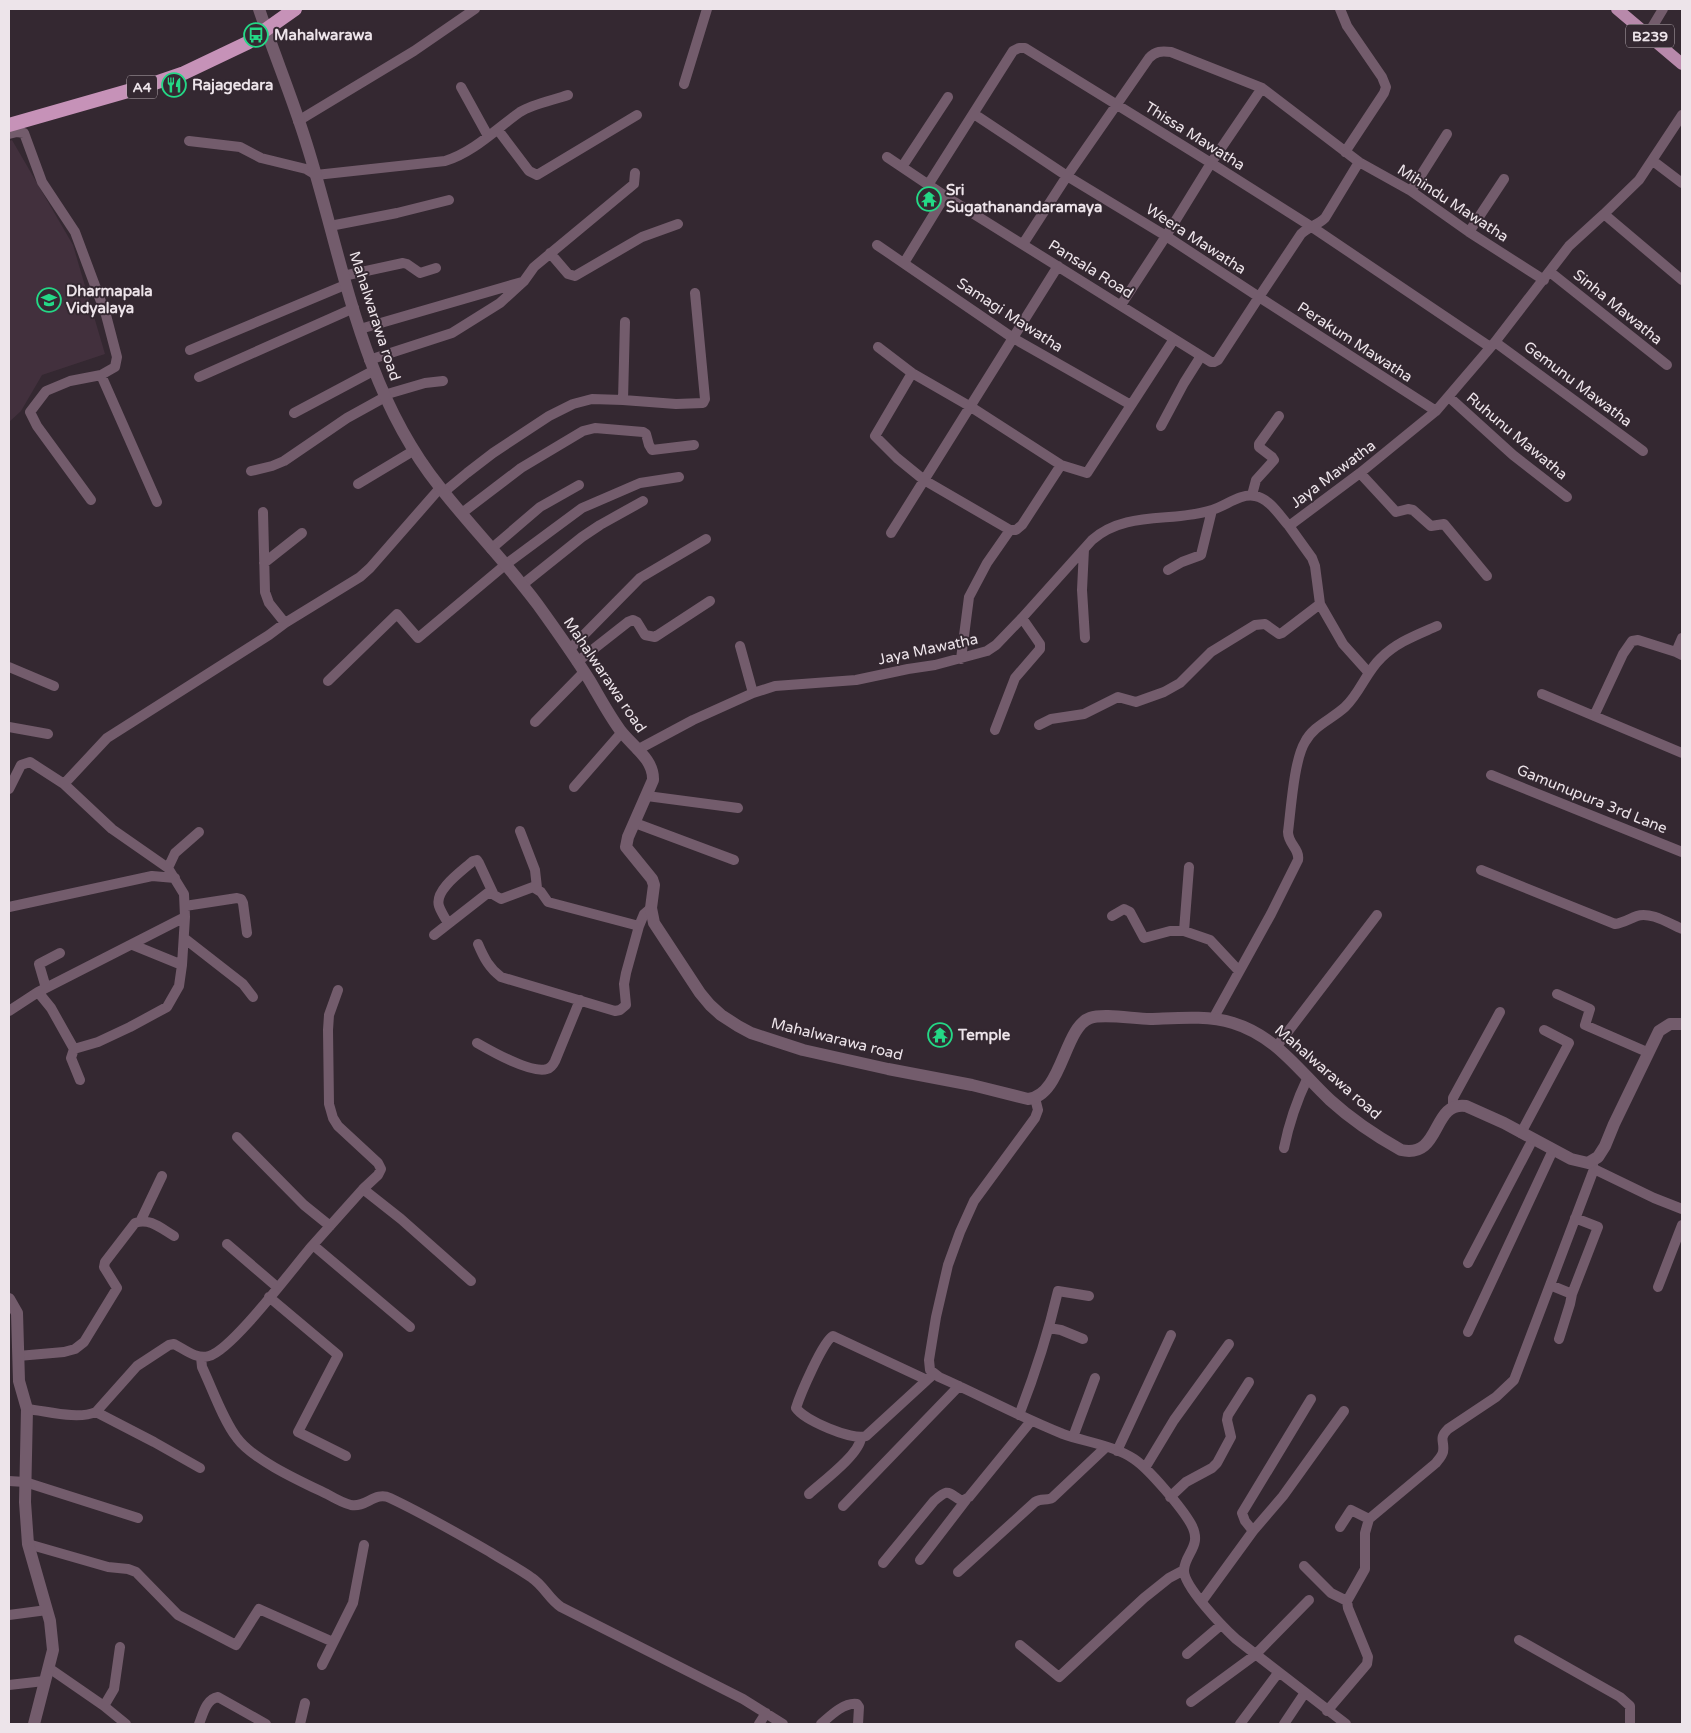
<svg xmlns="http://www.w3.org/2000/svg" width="1691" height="1733" font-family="'Varela Round',sans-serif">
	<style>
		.built { fill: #42303d }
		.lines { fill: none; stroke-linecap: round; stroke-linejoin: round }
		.minor { stroke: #735c6c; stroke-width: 10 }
		.tertiary { stroke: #735c6c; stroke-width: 12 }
		.primary { stroke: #b889ab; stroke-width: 12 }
		.trunk { stroke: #c692b8; stroke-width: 14 }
		.labels { text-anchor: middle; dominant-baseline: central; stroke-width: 4; stroke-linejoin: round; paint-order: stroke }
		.shield { fill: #342831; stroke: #b6acb2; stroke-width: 1 }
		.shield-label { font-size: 14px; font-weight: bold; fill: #ede4ea }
		.poi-label { font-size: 15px; font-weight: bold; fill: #ede4ea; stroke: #342831; text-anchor: start }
		.street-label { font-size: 15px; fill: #ede4ea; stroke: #342831 }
	</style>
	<rect width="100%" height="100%" fill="#342831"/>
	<path class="built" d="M12,140L73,245L105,354L42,375L21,411L9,422V141Z"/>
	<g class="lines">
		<path class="minor" d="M1340,9L1347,26L1382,77L1386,87L1384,93L1345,152
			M1648,34L1663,9
			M684,84L707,9
			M461,87L488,136
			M974,114L1067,176L1166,236L1259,297L1301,234C1308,227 1318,225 1325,218L1359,162
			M298,121L414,51L475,9
			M498,130L529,171L537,175L637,115
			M9,134L17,132L24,133L42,182L75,232L106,315L117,357L115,367L101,375L70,381L46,391L30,412L37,426L91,500
			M189,141L240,147L261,158L306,169L316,175L445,161C474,152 496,129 520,112C532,104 554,100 568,95
			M887,157L945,196L1211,362H1214L1218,360L1259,297L1436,411
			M1653,161L1682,183
			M902,167L948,97
			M928,185L1013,51L1019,48H1025L1211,163L1312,227L1490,347
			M1411,191L1447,134
			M1604,214L1682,280
			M330,226L397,213L449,200
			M1469,232L1504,179
			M1023,244L1067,176L1149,58C1156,51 1161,51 1171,52L1262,88L1359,162L1411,191L1469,232L1544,280
			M877,245L1013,338L1131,405
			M550,253L568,274L575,276L642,237L678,224
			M904,263L945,196
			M1550,272L1667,365
			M343,276L403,263L407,264L420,273L436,268
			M1121,305L1166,236L1211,163L1262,88
			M360,329L522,282
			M1495,342L1643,451
			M878,347L912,373L971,407L1061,465L1087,473L1174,339
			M190,350L345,285
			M369,360L452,333L500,303L524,281L534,267L634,184L635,173
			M912,373L875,436L897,458L924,480L1010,530H1016L1022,525L1061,465
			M101,375L157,502
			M199,377L354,308
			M384,395L425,383L443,381
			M1449,397L1513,455L1567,497
			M623,400L625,322
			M294,413L373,371
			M1161,426L1184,383L1201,356
			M251,471L272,466L284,461L347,418L385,397
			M1360,473L1396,512L1408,509L1413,510L1431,526L1444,524L1487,576
			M358,484L413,451
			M444,492L467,473L493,453L549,416L573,404L592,399L623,400L676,404L703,403L705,399L695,293
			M1252,495L1256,480L1274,460L1272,457L1259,447V444L1279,416
			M263,512L265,592L269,603L285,623
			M462,513L521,468L583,431L595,428L643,432L646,434L649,445L652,450L694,445
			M1289,526L1312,558L1315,566L1320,604L1343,644L1369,673
			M891,533L1058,266
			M491,549L540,507L579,485
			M1084,549L1082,590L1085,638
			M264,563L302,533
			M1168,570L1182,562L1201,555L1212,510
			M522,585L582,537L600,525L643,501
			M1682,638L1676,652L1682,655
			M740,646L753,693
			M569,650L640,578L706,539
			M961,659L969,597L987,563L1010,530
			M577,662L628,622L633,620L637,622L645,635L655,637L710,601
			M9,667L54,686
			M328,681L397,614L418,638L505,565L582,508L640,483L679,477
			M1542,694L1682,753
			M1594,716L1623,654L1632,641L1638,640L1676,652
			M535,722L584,672
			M1039,725L1051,719L1084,714L1118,697L1136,702L1164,692L1180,683L1211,652L1255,625L1265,624L1279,634L1282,633L1320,604
			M9,727L48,734
			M995,730L1015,678L1040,649V644L1022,618
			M637,750L693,720L753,693L775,686L856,680L908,669L935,665L987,651L996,645L1022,618L1092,540C1126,510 1173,523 1212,510C1226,506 1240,493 1255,496C1269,498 1280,516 1289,526L1360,473L1436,411L1495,342L1569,246L1604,214L1639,180L1682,115
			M1491,775L1682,852
			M574,787L622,732
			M9,789L21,765L30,762L64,784L107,738L269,635L285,623L360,577L370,568L440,488
			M647,796L738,808
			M635,823L734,860
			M520,831L535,870L537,888
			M1189,867L1184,931L1210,940L1239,971
			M168,868L175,853L199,832
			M1481,870L1615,924C1623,923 1629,919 1637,916C1650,911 1670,924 1682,929
			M185,906L237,898L241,899L243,903L247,933
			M9,907L152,876L175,878
			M1112,916L1124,909L1130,912L1144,938L1170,931H1184
			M448,923C445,918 441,912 439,906C434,890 462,871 473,861L477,860L479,863L493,893
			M434,935L489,892L501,899L533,887L541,892L548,902L639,926L644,914L651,908
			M184,938L243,984L253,997
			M478,944C484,958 489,968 501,977L615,1011L620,1010L626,1005L624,984L626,973L639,926
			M133,945L182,965
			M46,988L39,964L60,953
			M338,990L329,1015L328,1030L329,1104L333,1118L338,1126L378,1163L381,1169L378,1175L363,1189
			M38,992L51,1008L74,1049L98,1042L130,1027L167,1007L179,986L182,965L185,917
			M1557,994L1590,1009L1585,1025L1647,1052
			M9,1011L38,992L185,917L184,894L168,868L112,829L64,784
			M1213,1019L1271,914L1298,860C1300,849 1288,844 1288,832C1291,809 1294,760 1305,742C1313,726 1332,719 1345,707C1360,693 1366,672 1381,658C1397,642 1417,635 1437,626
			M477,1043C491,1051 531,1074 547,1069C551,1068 553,1065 555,1061L580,1000
			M1277,1046L1377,915
			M74,1049L71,1058L80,1080
			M1035,1098L1038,1110L1035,1118L974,1201L960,1232L948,1265L936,1317L929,1360L930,1370L939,1377C980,1395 1020,1417 1063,1434C1085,1442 1113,1445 1134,1459C1149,1469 1182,1508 1191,1524C1203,1546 1185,1553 1184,1570C1183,1586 1224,1628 1236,1639L1346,1724
			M1453,1107V1098L1500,1012
			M1521,1133L1569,1043L1544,1030
			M237,1137L304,1205L330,1226
			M1284,1148C1289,1123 1297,1100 1308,1077
			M1594,1169L1654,1198L1682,1209
			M141,1220L162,1176
			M227,1244L277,1287
			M313,1245L410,1327
			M1468,1263L1533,1139
			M1550,1285L1572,1294L1598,1227L1575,1218
			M1658,1287L1682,1225
			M269,1297L338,1355L298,1432L346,1456
			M1049,1328L1061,1330L1083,1339
			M1468,1332L1553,1150
			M1559,1339L1570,1304L1572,1294
			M18,1356L64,1352L75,1349L84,1342L117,1288L104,1267L105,1262L135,1223C149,1217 162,1229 174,1236
			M201,1357L202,1367C212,1388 223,1420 237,1438C253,1460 302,1482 327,1494C334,1498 343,1503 351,1505C366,1508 375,1491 390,1498C424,1514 457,1533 490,1552C504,1561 518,1568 532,1578C544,1586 549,1599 561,1607L743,1699L783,1724
			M927,1380L833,1336C823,1341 800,1395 796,1408C804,1420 852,1441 866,1436L927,1380L934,1374
			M27,1409C47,1411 77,1420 96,1412L137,1366L169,1345L174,1344C184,1349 197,1360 209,1356C232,1350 293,1268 312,1246C329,1227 346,1208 363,1189L401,1219L471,1281
			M96,1412L154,1442L200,1468
			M1019,1415C1035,1374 1048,1334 1058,1291L1089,1296
			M1073,1437L1095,1378
			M1117,1451L1171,1335
			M1145,1468L1174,1420L1229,1344
			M9,1481L25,1482
			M25,1482L138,1518
			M809,1494C822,1482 859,1455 861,1438
			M1170,1497L1186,1482L1212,1468L1217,1463L1231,1437L1227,1420L1228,1415L1249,1382
			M843,1506L959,1386
			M1340,1527L1351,1510L1369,1519
			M1253,1531L1245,1521L1242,1513L1311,1399
			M28,1544L108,1567L128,1569L136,1572L178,1615L236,1645L259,1609L333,1642
			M920,1560L966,1500
			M883,1563L934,1501C949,1488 947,1492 962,1501L969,1497L1031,1421
			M1304,1566L1331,1593L1347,1601
			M958,1572L1035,1502C1041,1498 1047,1501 1052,1498L1106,1447
			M1202,1601L1253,1531L1283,1496L1344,1411
			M9,1615L47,1610
			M1519,1640L1620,1697L1630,1706V1724
			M1020,1645L1059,1677L1144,1598L1169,1578L1184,1570
			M1187,1654L1221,1625
			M322,1665L353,1603L364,1545
			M49,1668L104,1706L126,1724
			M9,1685L44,1681
			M1191,1702L1255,1655L1309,1600
			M104,1706L114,1689L120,1647
			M1327,1711L1367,1664L1368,1657L1348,1608L1347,1601L1365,1569V1533L1369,1519L1436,1463C1439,1459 1442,1456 1443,1452C1445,1441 1438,1439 1448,1429L1496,1397L1514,1380L1594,1169L1592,1162
			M199,1724C203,1714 206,1699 218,1697L266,1724
			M300,1724L305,1703
			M759,1724L766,1713
			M821,1724C830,1716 844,1702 857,1704L859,1707L858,1724
			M1240,1724L1278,1673
			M1284,1724L1304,1694"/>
		<path class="tertiary" d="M259,9C274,54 292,97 306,142C343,259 360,387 439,486C470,526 507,563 538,605C556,630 574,655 590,681C600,698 609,715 620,730C632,746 654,759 653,780L628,837L626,847L652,879L654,885L651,908L654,923L700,993L710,1005L721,1015L738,1026L751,1033L803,1050L888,1069L972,1085L1028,1099C1062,1096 1064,1027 1090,1018C1104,1013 1134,1019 1150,1019C1178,1018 1207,1015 1233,1023C1276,1036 1299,1071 1330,1100C1352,1120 1376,1136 1401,1150C1442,1159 1431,1101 1466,1106L1504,1123L1571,1159L1588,1163L1598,1157L1605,1146L1614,1124L1659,1031L1670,1024H1682
			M9,1299L17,1313L19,1381L27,1409L25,1502L28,1544L50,1621L53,1650L34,1724"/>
		<path class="primary" d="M1617,9L1682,64"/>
		<path class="trunk" d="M9,125L149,85L184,73L247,43L295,9"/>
	</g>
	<defs>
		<g id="bus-ring" transform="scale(1.25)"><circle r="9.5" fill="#342831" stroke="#24d886" stroke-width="1.5"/><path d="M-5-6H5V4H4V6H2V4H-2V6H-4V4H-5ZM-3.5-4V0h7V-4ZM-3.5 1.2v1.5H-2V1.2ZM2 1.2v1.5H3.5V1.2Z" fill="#24d886"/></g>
		<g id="restaurant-ring" transform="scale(1.25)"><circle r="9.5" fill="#342831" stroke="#24d886" stroke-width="1.5"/><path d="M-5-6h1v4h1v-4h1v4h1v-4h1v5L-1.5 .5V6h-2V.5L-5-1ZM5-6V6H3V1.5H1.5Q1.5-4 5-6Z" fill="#24d886"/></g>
		<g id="temple-ring" transform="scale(1.25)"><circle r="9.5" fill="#342831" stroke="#24d886" stroke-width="1.5"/><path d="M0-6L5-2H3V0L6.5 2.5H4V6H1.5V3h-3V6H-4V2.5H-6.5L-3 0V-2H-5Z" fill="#24d886"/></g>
		<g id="school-ring" transform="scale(1.25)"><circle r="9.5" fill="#342831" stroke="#24d886" stroke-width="1.5"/><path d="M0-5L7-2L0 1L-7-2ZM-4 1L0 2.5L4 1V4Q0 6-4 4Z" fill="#24d886"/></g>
	</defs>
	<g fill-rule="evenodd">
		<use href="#bus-ring" x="256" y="35"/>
		<use href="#restaurant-ring" x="174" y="85"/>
		<use href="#temple-ring" x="929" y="199"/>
		<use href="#school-ring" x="49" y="300"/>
		<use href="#temple-ring" x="940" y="1035"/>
	</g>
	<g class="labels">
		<g class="shield">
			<rect x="1626" y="24.5" width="48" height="23" rx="4"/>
			<rect x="127" y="75.5" width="30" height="23" rx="4"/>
		</g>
		<g class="shield-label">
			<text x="1650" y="36">B239</text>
			<text x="142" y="87">A4</text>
		</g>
		<g class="poi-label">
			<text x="274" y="35">Mahalwarawa</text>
			<text x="192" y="85">Rajagedara</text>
			<text x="946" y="190">Sri<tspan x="946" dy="17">Sugathanandaramaya</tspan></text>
			<text x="66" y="291">Dharmapala<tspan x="66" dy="17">Vidyalaya</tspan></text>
			<text x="958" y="1035">Temple</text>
		</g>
		<g class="street-label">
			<text transform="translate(1195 136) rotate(32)">Thissa Mawatha</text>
			<text transform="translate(1453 203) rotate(33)">Mihindu Mawatha</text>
			<text transform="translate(1196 239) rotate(33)">Weera Mawatha</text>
			<text transform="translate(1091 269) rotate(32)">Pansala Road</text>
			<text transform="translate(1618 307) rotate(39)">Sinha Mawatha</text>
			<text transform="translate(1010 315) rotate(33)">Samagi Mawatha</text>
			<text transform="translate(375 316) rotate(72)">Mahalwarawa road</text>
			<text transform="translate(1355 342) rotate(33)">Perakum Mawatha</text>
			<text transform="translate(1578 384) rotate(37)">Gemunu Mawatha</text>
			<text transform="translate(1517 436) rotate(40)">Ruhunu Mawatha</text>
			<text transform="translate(1333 474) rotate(-37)">Jaya Mawatha</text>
			<text transform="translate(928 649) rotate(-12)">Jaya Mawatha</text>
			<text transform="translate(605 675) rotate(56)">Mahalwarawa road</text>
			<text transform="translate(1592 799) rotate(22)">Gamunupura 3rd Lane</text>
			<text transform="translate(837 1039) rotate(14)">Mahalwarawa road</text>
			<text transform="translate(1328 1072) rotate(41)">Mahalwarawa road</text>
		</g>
	</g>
	<rect width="1691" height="1733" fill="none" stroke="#ede4ea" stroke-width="20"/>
</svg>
